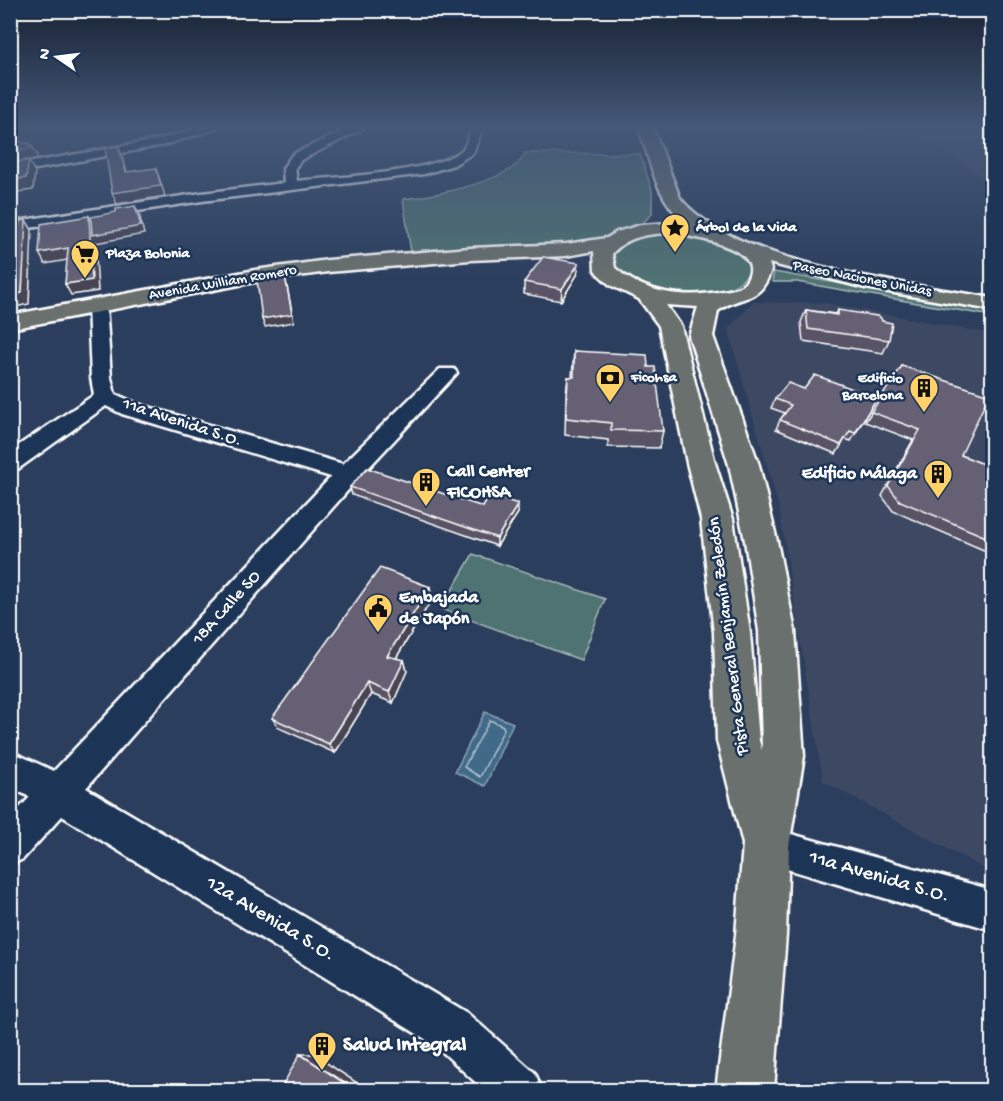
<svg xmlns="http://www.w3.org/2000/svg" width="1003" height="1101" font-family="'Gochi Hand',sans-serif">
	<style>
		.built { fill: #3d4864 }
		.green { fill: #4f7272; stroke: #a7b8b8; stroke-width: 1.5 }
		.water { fill: #406a88; stroke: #8ca6b8; stroke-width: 1.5 }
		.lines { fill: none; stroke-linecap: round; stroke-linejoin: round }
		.shore { stroke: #b3c3cf; stroke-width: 1.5 }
		.minor-casing { stroke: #fff; stroke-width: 5 }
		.major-casing { stroke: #fff; stroke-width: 5 }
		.minor { fill: #1d3557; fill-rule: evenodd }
		.major { fill: #6b706d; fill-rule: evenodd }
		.wall { fill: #585365; stroke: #fff; stroke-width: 1.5 }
		.shaded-wall { fill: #474452; stroke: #fff; stroke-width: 1.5 }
		.building { fill: #666175; stroke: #fff; stroke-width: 1.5 }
		.labels { text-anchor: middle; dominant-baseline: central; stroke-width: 5; stroke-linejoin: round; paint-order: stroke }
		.far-poi-label { font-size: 15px; font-weight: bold; fill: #fff; stroke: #1d3557; text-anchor: start }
		.far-street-label { font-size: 15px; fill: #fff; stroke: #1d3557 }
		.street-label { font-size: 18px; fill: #fff; stroke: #1d3557 }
		.poi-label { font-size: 18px; font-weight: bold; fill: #fff; stroke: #1d3557; text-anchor: start }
		.near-street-label { font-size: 21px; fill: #fff; stroke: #1d3557 }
		.near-poi-label { font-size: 21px; font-weight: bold; fill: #fff; stroke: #1d3557; text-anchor: start }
	</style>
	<rect width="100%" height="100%" fill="#2c3e5d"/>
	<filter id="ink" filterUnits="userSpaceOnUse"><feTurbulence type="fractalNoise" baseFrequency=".0167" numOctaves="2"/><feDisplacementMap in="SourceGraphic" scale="12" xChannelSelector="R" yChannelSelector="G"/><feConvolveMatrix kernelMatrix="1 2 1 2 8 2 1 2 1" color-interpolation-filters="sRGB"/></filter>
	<g filter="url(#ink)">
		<path class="built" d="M828,128H992V184L940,148L900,136Z
			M753,302L824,303L992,334V873L823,781L779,508L728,329Z"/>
		<path class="green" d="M525,153L640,154L652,190V214L633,232L609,243L412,259L403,199C430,196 516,181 525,153Z
			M661,233C691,233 740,237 750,270C730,310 624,299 612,257C621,237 642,235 661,233Z
			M774,272L992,310V316L797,282H774L772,281Z
			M473,554L605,599L581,660L441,609Z"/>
		<path class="water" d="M485,712L513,723L485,786L455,772Z"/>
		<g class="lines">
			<path class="shore" d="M490,720L503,726L504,729L480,777L464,767Z"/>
			<g class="minor-casing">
				<path id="minor" d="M200,128H217L164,145L10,174V166L162,139Z
					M350,128H364L301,160L295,168L297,181C333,177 439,173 463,149C467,144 469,134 472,128H483L473,153L454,165L424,174L202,201L10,231V222L202,193L284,183L283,168L293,154Z
					M97,300L103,301L106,305L111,378L115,394L138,404L343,464L440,369H454L457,373L357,480L86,788L467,1013L535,1073L542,1090H484L435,1045L62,816L23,859L10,865V818L30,797L10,787V751L54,771L331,477L122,414L106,406L18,469L10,471V451L94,395L91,378L88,305L91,301Z
					M766,827L992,890V930L753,859L747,846L753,833Z"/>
			</g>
			<g class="major-casing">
				<path id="major" d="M639,128H653L680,198C734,265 909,283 992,298V310L865,288L769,263L771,270C759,306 743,292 718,311L713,336L759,465L777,541L795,631L804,756L789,846L786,935L774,1090H716L736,935L743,844L717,741L714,633L701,519L687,463L659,326L639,299L610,285L598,274L595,270L594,251L566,256L470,260L328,272L255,282L10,329V315L255,270L328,260L470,248L566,244L607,238L617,232L641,225L669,223L687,225C655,197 652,166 639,128ZM669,233C689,236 746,244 750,267C751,272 748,280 744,284C739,289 730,290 723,291C685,299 645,294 615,268L612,254C627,236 648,234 669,233ZM666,305L698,307L689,336L729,465L745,541L759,631L762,750L759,741L750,633L733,519L715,463L681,326Z"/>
			</g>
			<use href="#minor" class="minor"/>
			<use href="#major" class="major"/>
		</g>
		<path class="wall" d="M577,275L561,301L524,294V282Z
			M806,310L836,314L838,310L889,340L883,353L803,341L801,322Z
			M574,351L648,367L663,431L659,448L608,447V440L565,435L566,394L568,377H572Z
			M902,366L961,455L993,468V554L893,511L882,496L913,440L865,422Z
			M804,389L877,398L851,441L845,439L836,454L776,429L780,420L785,413L771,408L775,399Z
			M350,487L483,507L518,513L497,546L352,495Z
			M432,599L396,658L404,660L407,671L393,703L371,694L335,753L279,728L272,718Z"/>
		<path class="shaded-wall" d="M31,144L37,155V159L29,161L35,172L33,190L10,193V152Z
			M118,146L122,155L130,182L126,172Z
			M156,168L165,196L117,204L112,193Z
			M135,206L139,213L144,234L96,243L95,241L98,291L71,295L65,284L89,216L94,226Z
			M26,220L32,230L29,304L10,308V296Z
			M68,248L73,259L45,264L39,253Z
			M579,263L577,275L561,301L562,289Z
			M285,276L294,322L265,327L262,319Z
			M518,504V513L497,546V538Z
			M430,587L432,599L390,668L387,656Z
			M404,660L407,671L393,703L389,692Z
			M367,683L371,694L335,753L329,744Z
			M300,1054H313L368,1090H355Z"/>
		<path class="building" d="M12,140L31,144V148L10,152V141Z
			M118,146L126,172L156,168L161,186L112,193L105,148Z
			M29,160L26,178L10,180V163Z
			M135,206L141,226L92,235L91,217L116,212V209Z
			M89,216L92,280L65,284L68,248L39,253L41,224Z
			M26,220L22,293L10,296V247L20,221Z
			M543,257L579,263L562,289L524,282Z
			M285,276L292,314L262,319L257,280Z
			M806,310L838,315V310L877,316L881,318L882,321L892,323L889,340L808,329Z
			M574,351L647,355L648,367H655L663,431L611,430V423L566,418L568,377H574Z
			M902,366L989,395L961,455L993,468V540L900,501L888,486L920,430L871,412Z
			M815,375L877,398L855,433L850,431L841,445L780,420L791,405L775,399L788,383L804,389Z
			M367,468L483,507L490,495L518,504L497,538L350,487Z
			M380,568L430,587L387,656L404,660L389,692L367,683L329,744L272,718Z
			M300,1054L355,1090H280Z"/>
	</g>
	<linearGradient id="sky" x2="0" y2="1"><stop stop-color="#182233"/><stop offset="0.45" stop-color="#455878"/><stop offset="1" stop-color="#455878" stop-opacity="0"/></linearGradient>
	<rect width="1003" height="282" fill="url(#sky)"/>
	<defs>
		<g id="sight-pin" transform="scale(1.5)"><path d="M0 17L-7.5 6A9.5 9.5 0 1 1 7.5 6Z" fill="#ffd166" stroke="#1d3557"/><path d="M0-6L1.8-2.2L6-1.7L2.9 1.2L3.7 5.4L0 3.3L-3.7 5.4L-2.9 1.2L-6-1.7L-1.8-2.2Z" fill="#111"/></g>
		<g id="supermarket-pin" transform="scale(1.5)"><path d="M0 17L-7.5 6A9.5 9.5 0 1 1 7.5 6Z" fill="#ffd166" stroke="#1d3557"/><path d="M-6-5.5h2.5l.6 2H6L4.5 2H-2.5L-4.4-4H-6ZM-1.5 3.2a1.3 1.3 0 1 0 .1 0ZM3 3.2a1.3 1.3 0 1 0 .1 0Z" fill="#111"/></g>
		<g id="bank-pin" transform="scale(1.5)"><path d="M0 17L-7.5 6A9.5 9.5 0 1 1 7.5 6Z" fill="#ffd166" stroke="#1d3557"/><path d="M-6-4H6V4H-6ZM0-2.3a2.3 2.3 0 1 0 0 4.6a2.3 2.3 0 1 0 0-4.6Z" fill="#111"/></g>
		<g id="building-pin" transform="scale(1.5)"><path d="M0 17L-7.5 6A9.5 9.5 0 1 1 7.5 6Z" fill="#ffd166" stroke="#1d3557"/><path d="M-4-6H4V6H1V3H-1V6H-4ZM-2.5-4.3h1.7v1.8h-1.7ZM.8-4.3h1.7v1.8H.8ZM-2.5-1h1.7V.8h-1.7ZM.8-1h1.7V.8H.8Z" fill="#111"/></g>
		<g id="civic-pin" transform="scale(1.5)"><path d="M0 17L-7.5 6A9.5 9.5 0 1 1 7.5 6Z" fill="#ffd166" stroke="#1d3557"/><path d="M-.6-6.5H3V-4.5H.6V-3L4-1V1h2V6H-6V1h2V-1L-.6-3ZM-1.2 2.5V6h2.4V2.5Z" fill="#111"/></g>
	</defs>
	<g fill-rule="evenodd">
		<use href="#sight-pin" x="675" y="228"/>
		<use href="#supermarket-pin" x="85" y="254"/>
		<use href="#bank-pin" x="610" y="378"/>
		<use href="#building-pin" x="924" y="388"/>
		<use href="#building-pin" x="938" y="474"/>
		<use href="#building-pin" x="426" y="482"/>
		<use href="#civic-pin" x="378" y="608"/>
		<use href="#building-pin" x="322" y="1046"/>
	</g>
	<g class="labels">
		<g class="far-poi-label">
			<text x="696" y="228">Árbol de la Vida</text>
			<text x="106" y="254">Plaza Bolonia</text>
			<text x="631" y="378">Ficohsa</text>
			<text x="903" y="379" text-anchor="end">Edificio<tspan x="903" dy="17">Barcelona</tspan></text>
		</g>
		<g class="far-street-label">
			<text transform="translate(862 279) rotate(11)">Paseo Naciones Unidas</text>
			<text transform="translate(223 283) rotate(-10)">Avenida William Romero</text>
		</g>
		<g class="street-label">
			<text transform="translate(182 423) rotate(18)">11a Avenida S.O.</text>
			<text transform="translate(227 608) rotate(-48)">18A Calle SO</text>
			<text transform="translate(729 636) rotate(-97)">Pista General Benjamín Zeledón</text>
		</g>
		<g class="poi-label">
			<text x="447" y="472">Call Center<tspan x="447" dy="21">FICOHSA</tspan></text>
			<text x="917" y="474" text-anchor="end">Edificio Málaga</text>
			<text x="399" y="598">Embajada<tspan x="399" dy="21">de Japón</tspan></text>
		</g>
		<g class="near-street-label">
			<text transform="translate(879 878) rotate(16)">11a Avenida S.O.</text>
			<text transform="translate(270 920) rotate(31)">12a Avenida S.O.</text>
		</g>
		<g class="near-poi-label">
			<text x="343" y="1046">Salud Integral</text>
		</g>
	</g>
	<rect width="1003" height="1101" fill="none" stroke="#1d3557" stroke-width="36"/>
	<rect x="18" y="18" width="967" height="1065" fill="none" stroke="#fff" stroke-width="2" filter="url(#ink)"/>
	<g transform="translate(57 57) rotate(284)" stroke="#1d3557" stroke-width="4.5" paint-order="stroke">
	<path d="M0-4.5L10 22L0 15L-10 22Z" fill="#ffffff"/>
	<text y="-9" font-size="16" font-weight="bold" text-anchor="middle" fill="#ffffff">N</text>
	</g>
</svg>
